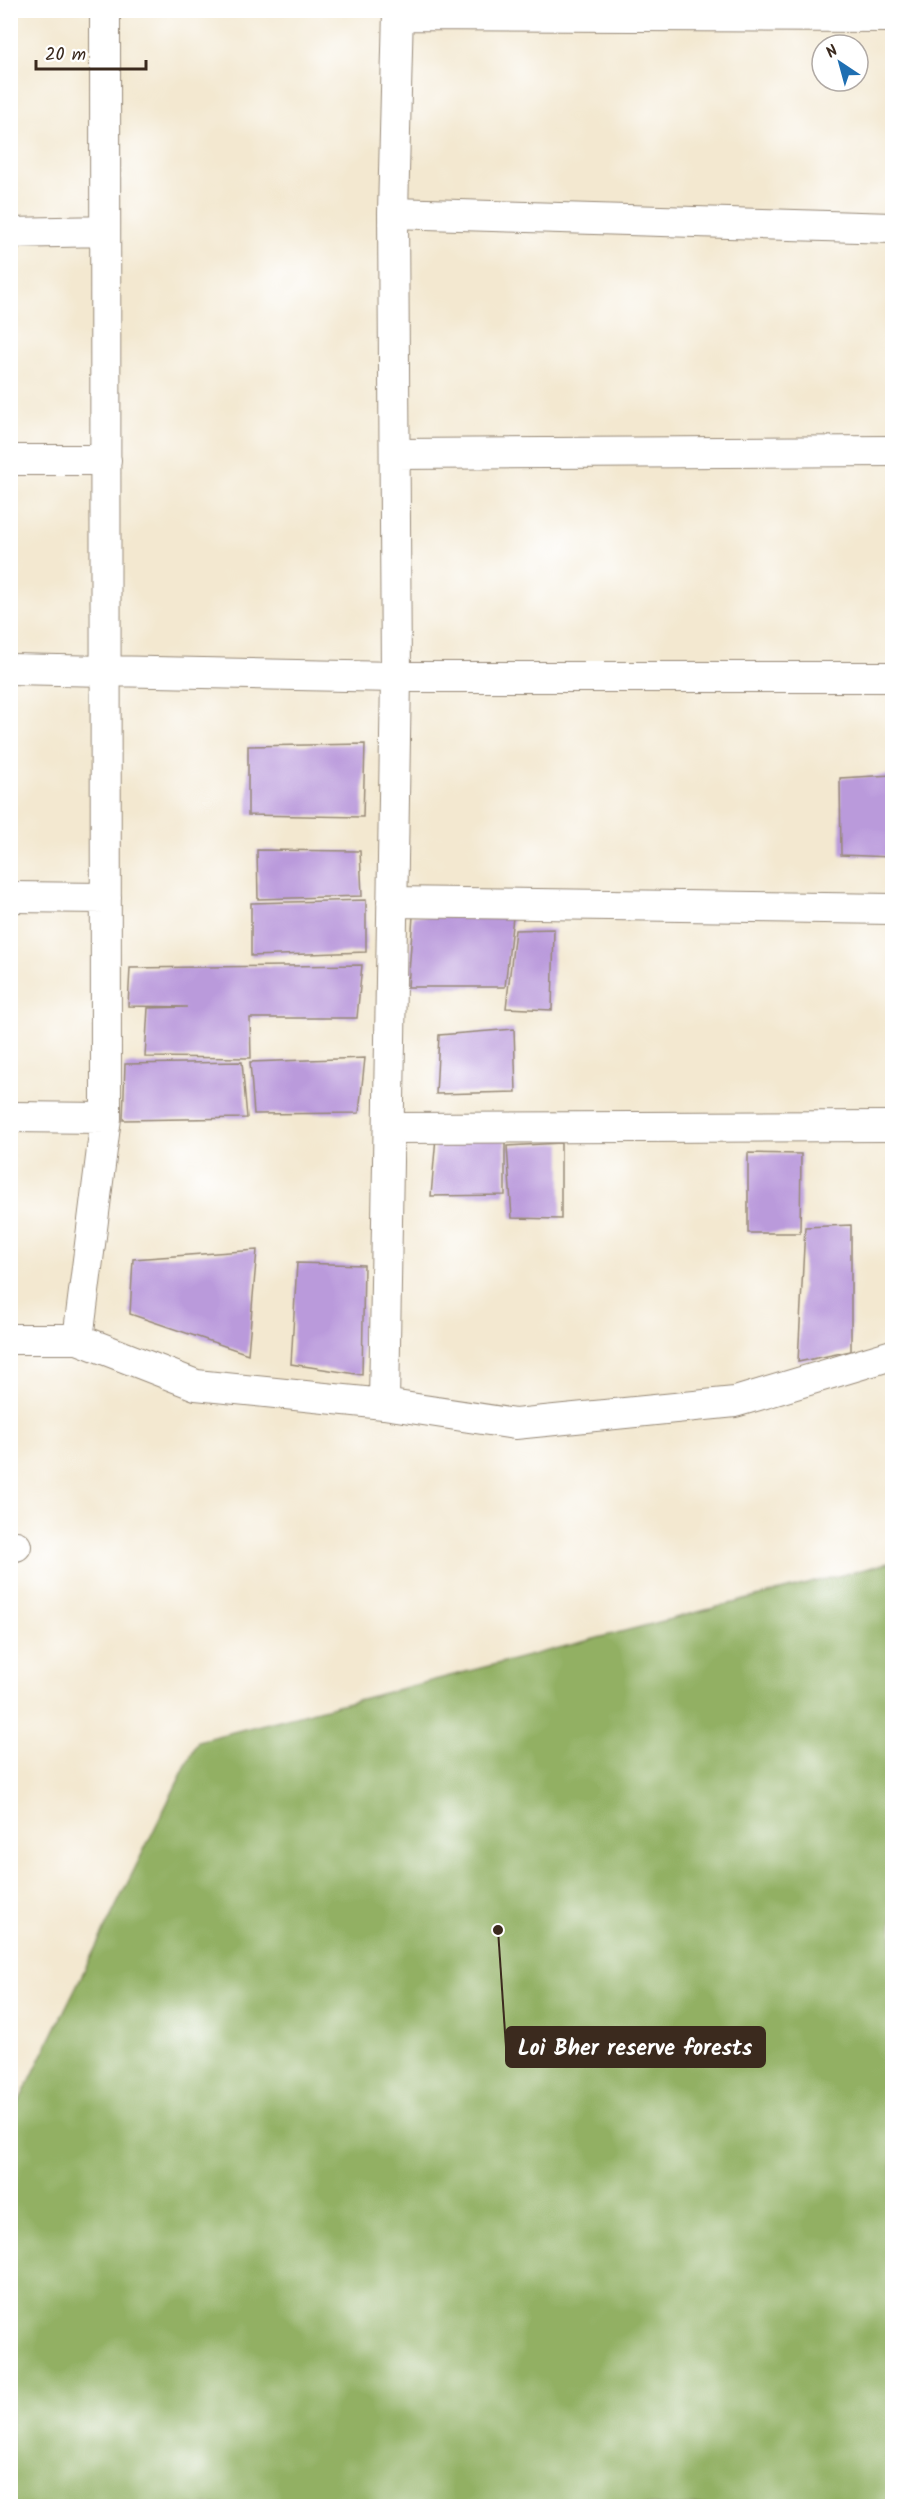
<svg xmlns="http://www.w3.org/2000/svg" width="903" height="2517" font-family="Kalam,sans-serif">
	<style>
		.forest { fill: #92b064; stroke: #666d41; stroke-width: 1.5 }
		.building { fill: #ba9adb }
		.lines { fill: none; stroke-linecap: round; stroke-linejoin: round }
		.street-casing { stroke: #978977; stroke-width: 32 }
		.street { stroke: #fff; stroke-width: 30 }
		.leader { fill: none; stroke: #3b2a1e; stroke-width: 2 }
		.callout-dot { fill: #3b2a1e; stroke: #fff; stroke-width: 2 }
		.callout { fill: #3b2a1e; stroke: #3b2a1e; stroke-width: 2 }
		.callout-label { font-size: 22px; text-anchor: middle; font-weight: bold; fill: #fff }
	</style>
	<rect width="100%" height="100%" fill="#fff"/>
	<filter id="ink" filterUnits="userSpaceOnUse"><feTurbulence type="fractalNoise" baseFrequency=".0167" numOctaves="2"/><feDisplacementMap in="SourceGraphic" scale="12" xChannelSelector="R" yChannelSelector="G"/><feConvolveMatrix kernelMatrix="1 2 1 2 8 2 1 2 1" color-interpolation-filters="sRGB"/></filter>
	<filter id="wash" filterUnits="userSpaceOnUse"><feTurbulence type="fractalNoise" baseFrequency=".008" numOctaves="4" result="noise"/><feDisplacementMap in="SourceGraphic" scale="24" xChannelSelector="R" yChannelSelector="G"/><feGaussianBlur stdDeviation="1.35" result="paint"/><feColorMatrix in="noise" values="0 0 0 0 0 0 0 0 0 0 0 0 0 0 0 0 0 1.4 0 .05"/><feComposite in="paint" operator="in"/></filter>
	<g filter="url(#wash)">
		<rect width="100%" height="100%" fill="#f3e8d0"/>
		<path class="forest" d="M892,1562V2506H11V2118L198,1741Z"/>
		<g id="blocks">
			<path class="building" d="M365,744L363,817L248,815V746Z
				M892,775V857L841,855L840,778Z
				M257,850L360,851L362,896L258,899Z
				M366,900V952L251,956V903Z
				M413,916L513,917L505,987H408Z
				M554,929L552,1010L506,1008L515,930Z
				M362,965L357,1018H250L251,1058L145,1057L148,1008L187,1007L128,1006L130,968Z
				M514,1029L516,1092L436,1094L439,1035Z
				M365,1058L359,1113L254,1114L250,1062Z
				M242,1062L247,1118L123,1120L125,1064Z
				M505,1136V1195L431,1196L436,1137Z
				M561,1143V1219L512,1218L507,1146Z
				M748,1153L801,1154L800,1233H748Z
				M851,1225V1351L798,1362L805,1227Z
				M257,1250L248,1354L130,1314L133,1259Z
				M297,1263L364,1265L362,1375L291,1364Z"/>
		</g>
	</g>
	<g filter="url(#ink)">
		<use href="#blocks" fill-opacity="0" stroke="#978977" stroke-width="1.5"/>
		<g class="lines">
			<g class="street-casing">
				<path id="street" d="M398,15L892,17
					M393,213L892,228
					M10,233L105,231
					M395,454L892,451
					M10,460H106
					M10,669L396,677H892
					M10,897L106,898
					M392,902L892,909
					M10,1117L106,1118
					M390,1128L892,1126
					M10,1339H78L196,1385L384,1404L515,1424L735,1402L892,1355
					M78,1339L106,1118L105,10
					M384,1404L396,677L393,213L398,10
					M10,1546H16"/>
			</g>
			<use href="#street" class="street"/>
		</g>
	</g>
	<path class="leader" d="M498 1930L506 2047"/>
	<circle class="callout-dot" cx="498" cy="1930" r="6"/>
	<rect class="callout" x="506" y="2027" width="259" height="40" rx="6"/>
	<g class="callout-label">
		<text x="635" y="2055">Loi Bher reserve forests</text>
	</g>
	<rect width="903" height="2517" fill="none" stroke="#fff" stroke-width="36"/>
	<g transform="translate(840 63) rotate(324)"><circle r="28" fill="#ffffff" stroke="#b1aaa5" stroke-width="1.5"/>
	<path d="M0-4.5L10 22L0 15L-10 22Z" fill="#1f6fb2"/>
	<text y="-9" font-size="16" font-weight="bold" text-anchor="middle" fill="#3b2a1e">N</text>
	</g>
	<path d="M36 60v9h110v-9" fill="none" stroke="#3b2a1e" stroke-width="3"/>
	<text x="45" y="60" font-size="18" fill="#3b2a1e" stroke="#ffffff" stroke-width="4.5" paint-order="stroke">20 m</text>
</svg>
